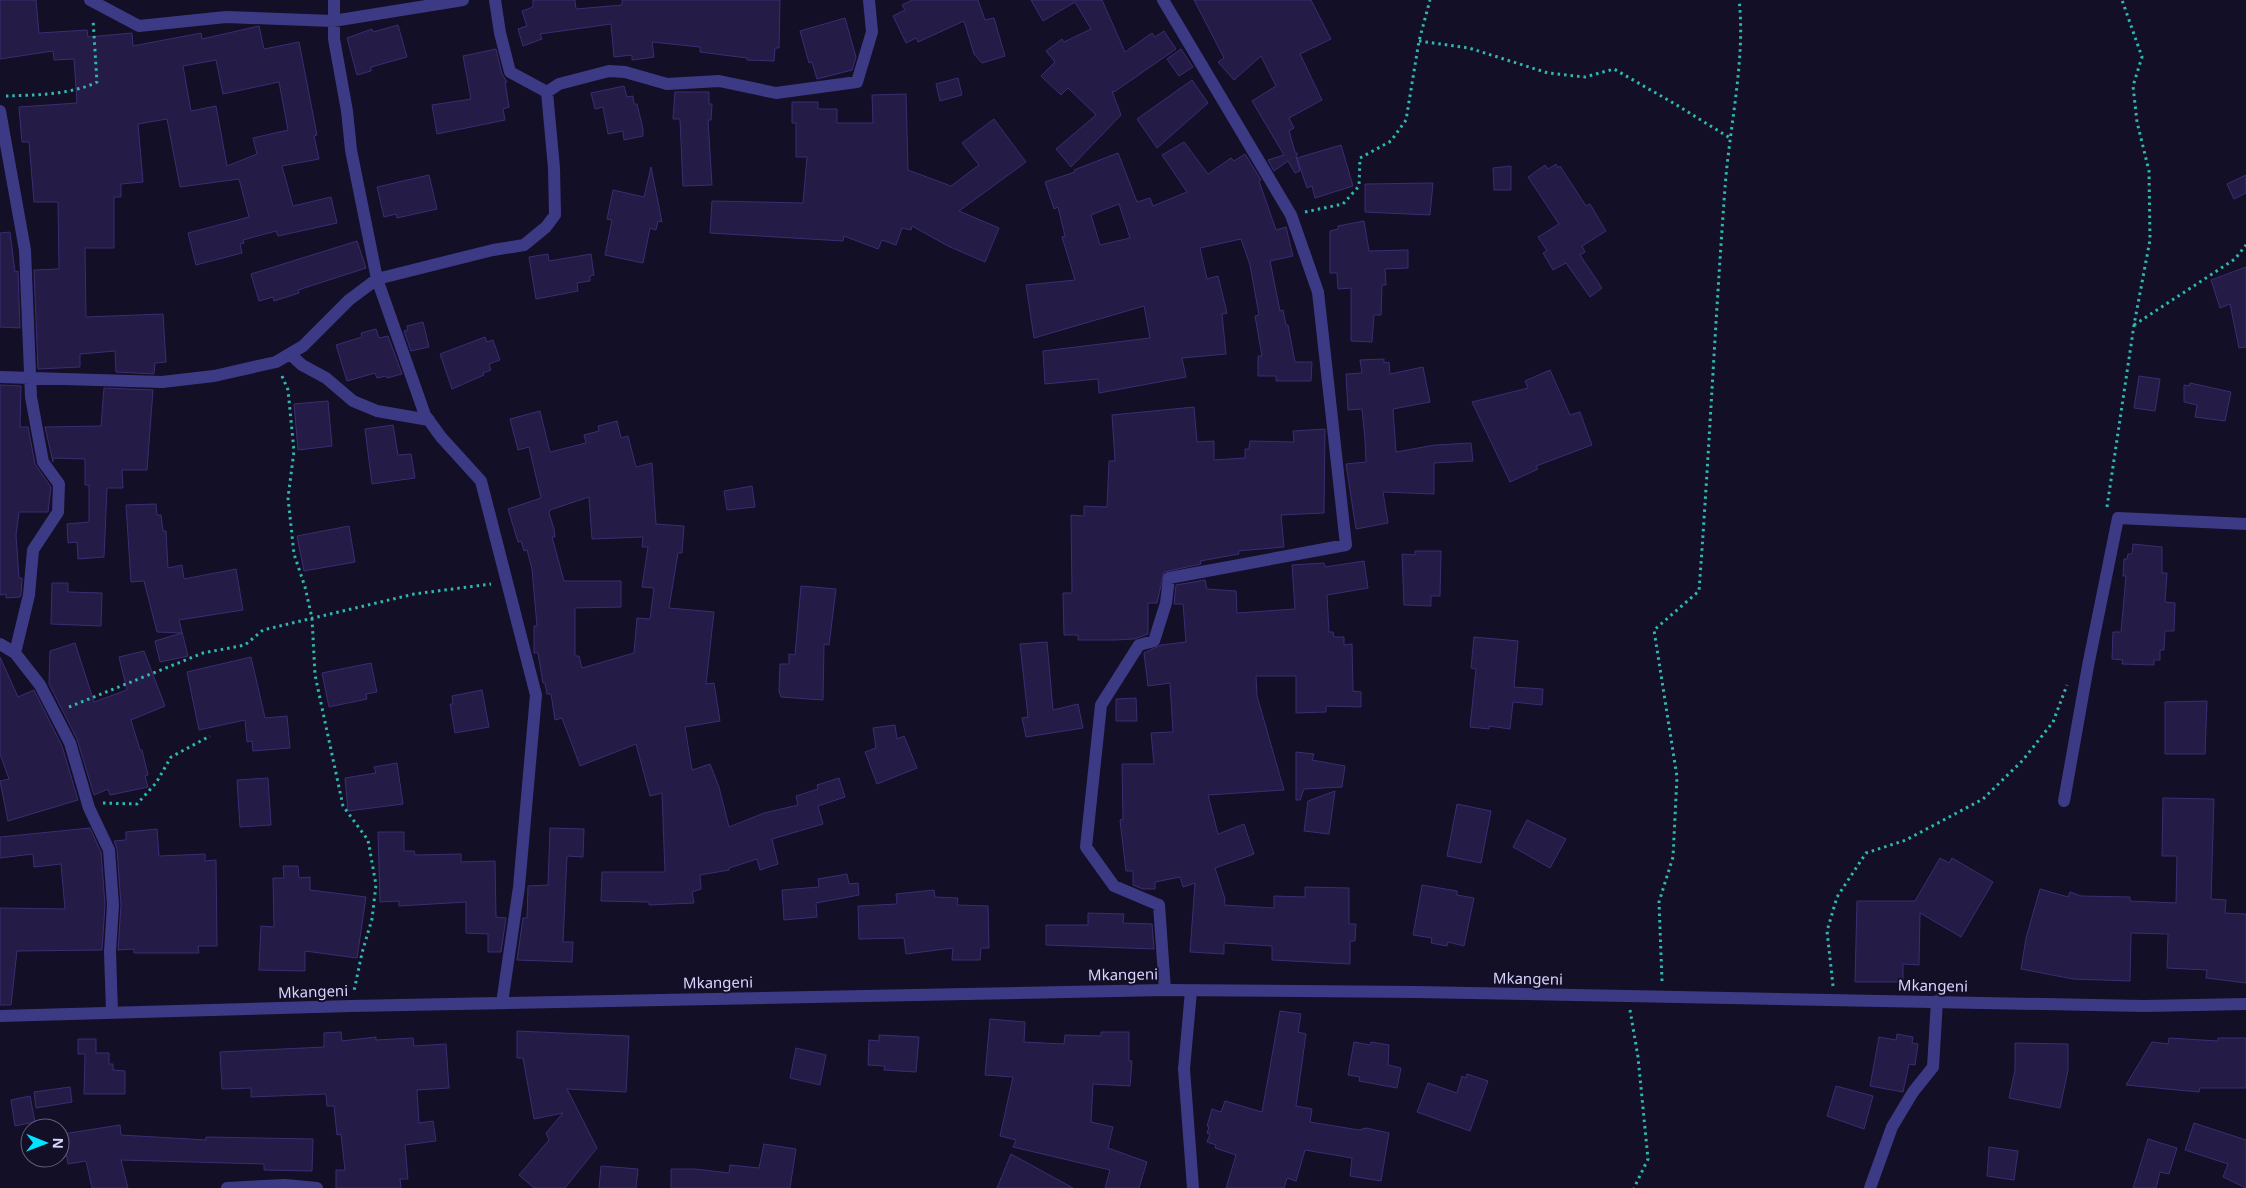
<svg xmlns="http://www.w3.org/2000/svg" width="2246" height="1188" font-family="'Noto Sans',sans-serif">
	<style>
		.building { fill: #241b47; stroke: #3b2d73; fill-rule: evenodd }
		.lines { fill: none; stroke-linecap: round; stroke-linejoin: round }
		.path { stroke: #2fb8b0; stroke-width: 3; stroke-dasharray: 2.5 4; stroke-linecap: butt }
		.minor { stroke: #3d3a85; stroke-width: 12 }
		.tertiary { stroke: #3d3a85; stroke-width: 12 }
		.labels { text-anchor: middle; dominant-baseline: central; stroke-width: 4; stroke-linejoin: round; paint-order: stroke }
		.street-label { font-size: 15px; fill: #d9d4ff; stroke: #130f26 }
	</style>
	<rect width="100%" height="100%" fill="#130f26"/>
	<path class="building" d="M0,0H36L39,33L87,30L88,37L132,33L133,46L201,33L202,39L259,26L264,49L299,42L317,135L314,136L319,159L282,166L293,206L331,197L337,223L278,236L276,231L243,240L244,243L240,244L242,253L196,265L188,233L249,217L239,179L180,187L167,119L138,124L143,182L121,184V197H114V248H85L86,317L163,314L166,362L155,363L154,374L116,372L115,351L80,354V367L38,369L34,270L59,269L58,202H34L29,142H22L19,107L77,103L74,59L54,60L53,51L0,59ZM216,60L223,94L279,82L288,130L253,138L257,154L227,166L216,106L191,111L183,66Z
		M533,0H575L576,9L622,5V0H780L779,48H775L774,61L747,60V58L700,52V47L652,42L654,57L632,60V55L614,57L611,24L540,34L542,39L523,46L518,29L527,26L522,11L533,7Z
		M912,0H978L985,20L994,18L1005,56L982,63L974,54L964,21L918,42L916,38L906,43L893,16L905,10L902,5Z
		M1031,0H1102L1125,52L1152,33L1155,37L1164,31L1176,49L1114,92L1112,91L1121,115L1071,167L1056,149L1096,115L1068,88L1061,95L1041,76L1055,62L1046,51L1062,39L1064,42L1091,29L1075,2L1043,21Z
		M1194,0H1311L1331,39L1300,54L1322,100L1289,118L1294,128L1289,131L1295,152L1298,154L1296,156L1300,171L1295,173L1288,161L1274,171L1268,160L1284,155L1252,101L1276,86L1261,56L1234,80L1218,62L1224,58Z
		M845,18L856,57L852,70L817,79L812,62L809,63L800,31Z
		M398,25L407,57L371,67V71L357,75L347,38L372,29L373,32Z
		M496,49L502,74L507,82H505L509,107L503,109L505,120L437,134L432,105L471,99L463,56Z
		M1181,49L1193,67L1179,76L1167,59Z
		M958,78L962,95L940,101L936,84Z
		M1192,80L1208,103L1157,148L1137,119Z
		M624,86L627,97L633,96L634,104H637L643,129V136L624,140L623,131L608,134L603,107L595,109L591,93Z
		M675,92H709V104H712L711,120H708L712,185L683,186L680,119H673Z
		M906,94L908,170L951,186L979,165L962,143L994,119L1026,162L959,211L999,228L985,262L948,246L912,226L911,230L902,228L896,245L882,240L878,249L844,236L843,241L710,233L712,201L803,203L807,157H796V123H792V102H818V109H837V123H873L872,95Z
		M1184,142L1208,174L1231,158L1234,161L1245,154L1261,180L1259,181L1276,230L1286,227L1293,256L1270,261L1280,311L1283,310L1286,325H1288L1295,362H1312L1311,381H1276V376H1258V356H1262L1255,316L1259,315L1250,265L1241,239L1200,248L1207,279L1218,276L1227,313L1222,314L1226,354L1182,358L1186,377L1099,393L1098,379L1045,384L1043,351L1150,338L1144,306L1034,338L1026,285L1075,280L1062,237L1065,236L1058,207L1054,209L1045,182L1075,172L1074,170L1118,153L1137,202L1150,198L1153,206L1187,192L1162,155ZM1119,204L1130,238L1100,245L1091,215Z
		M1341,145L1353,186L1315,198L1312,186L1307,188L1297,158Z
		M1556,164L1558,168L1560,166L1586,206L1590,204L1606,231L1582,246L1585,252L1580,255L1602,288L1590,297L1566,263L1553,270L1543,253L1547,251L1538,237L1559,224L1528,177L1545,165L1548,169Z
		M1511,166V190H1494L1493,168Z
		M651,167L662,222L658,221L656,230L650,228L643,263L605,255L612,220L607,219L613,190L644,197Z
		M429,175L437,209L397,218L396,214L384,217L377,187Z
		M2246,175V193L2234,199L2227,184Z
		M1433,183L1430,215L1365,212V184Z
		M1364,221L1369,251L1408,250V268L1385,269L1386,285H1382L1381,315H1374L1372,342L1351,341V288L1338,289L1337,273H1330V231L1338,229V226Z
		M10,232L15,272L18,271L20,328L0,327V233Z
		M357,241L366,268L298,290L299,293L274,301L273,297L259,301L251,274Z
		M548,254L549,261L591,254L594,275L590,276V281L577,283L578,291L536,299L529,257Z
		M2246,267V347L2239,348L2230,304L2220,308L2211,280Z
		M423,322L429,347L411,351L404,331L408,330L407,326Z
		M376,329L379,338L388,336L402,374L387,378L386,376L377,378L375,373L347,381L336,345L362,337L361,333Z
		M485,337L487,342L493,340L500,360L489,364L491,370L483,373L484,375L452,389L440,354Z
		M1384,359V363L1389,362L1390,374L1423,367L1430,402L1393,409L1396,452L1435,445L1471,443L1473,461L1434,463V494L1383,492L1388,523L1356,529L1346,464L1366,462L1365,439L1362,409L1348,410L1346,374L1362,373L1360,360Z
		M1550,370L1570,415L1580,412L1592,445L1536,466L1538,469L1510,482L1472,402L1528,388L1525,381Z
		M2139,376L2160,379L2155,411L2134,408Z
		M2190,383L2231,392L2225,421L2195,417L2197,405L2184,402V385L2189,386Z
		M0,385L21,386L20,427H28L35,464L51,487L48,512H19L16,535L19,578H22V580L21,594L20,597L6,598V594L0,595Z
		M104,388L153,390L147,470H122L123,488H107L104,557L78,559L77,542L68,543L67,524L89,522V485H85V459L53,458V462L45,427L101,426Z
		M328,401L332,446L298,450L294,404Z
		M1194,407L1197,442L1214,441V460L1245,458V449H1249L1250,441L1294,442L1293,431L1325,429L1324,513L1281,515L1284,547L1238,551L1239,554L1200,561L1201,564L1164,572L1157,603H1148V634L1134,639L1115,640H1078V635H1064L1063,593H1072L1071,515L1084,516V506L1107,507L1109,461H1115L1112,415Z
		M540,411L550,452L586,443L584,435L599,431L598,426L617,421L621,438L628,436L636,467L652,463L656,524L684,526L682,553H678L669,608L714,612L706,684L714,683L720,721L685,727L692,770L710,764L719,787L729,827L764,813L798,805L796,796L818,789L817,785L839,778L845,797L818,806L823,824L772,839L778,864L760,870L757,859L729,868V870L700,875L701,889L692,892L694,903L649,905V902L601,901L602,872H665L662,793L650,796L636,744L580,766L562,718L555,720L551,694H547L545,683H543L538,653H534V626H537L532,569L527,550L524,551L521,541L518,542L508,509L541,498L529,447L518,450L510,419ZM589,497L592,539L643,537L642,547H648L642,587L654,588L650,619L637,618L634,653L582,668L579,656H575V608L621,607V581H564L552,537H555L554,529L549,513L550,510Z
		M393,425L398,455L411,454L415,478L372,484L365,429Z
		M752,486L755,507L727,510L724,491Z
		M156,504L157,515H161L163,531H166L168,568L182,565L184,579L236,569L243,610L179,620L188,656L160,662L155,641L182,633L157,632L144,581L131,582L126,505Z
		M349,526L355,562L304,571L297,536Z
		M2133,544L2162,547V573H2167L2165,602L2175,603L2174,631H2165L2164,650H2160V660H2154V665L2122,664L2123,660L2112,659L2113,632H2121L2126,576H2123L2124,559H2127L2128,554H2132Z
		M1415,551H1441L1440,596H1431V606L1404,605L1402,554L1415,555Z
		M1364,561L1368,588L1327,595L1329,632H1333L1334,637H1344V645L1352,644L1353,691L1361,692V707L1326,706V712L1296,713V676H1256L1257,696L1284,790L1208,795L1218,834L1244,824L1254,854L1215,868L1225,899L1224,905L1274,908V896L1305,897V887L1349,888V924H1356L1355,941H1350V964L1272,960V946L1224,943V954L1190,952L1195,883L1183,887L1180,877L1155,882V889H1143L1133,885V871H1126L1120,820L1123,819L1122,764H1154L1151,733L1173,732L1170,683L1148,686L1144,653L1161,645L1186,642L1183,604H1174L1176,585L1205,580L1207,589L1236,591L1237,613L1295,609L1292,565L1324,563L1325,567Z
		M52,583H68V592L102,593L101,626L51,624Z
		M801,586L836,589L829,645L824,644L823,700L781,697L779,691L780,664H789V654L795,655Z
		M1474,637L1518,641L1514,687L1543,689L1542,705L1513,702L1510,729L1489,726V729L1470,727L1476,669L1471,668Z
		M1047,642L1053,710L1078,704L1083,728L1026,737L1022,718L1028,717L1020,644Z
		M75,643L94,702L127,690L119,657L144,651L165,706L131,720L140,750H142L148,775L145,776L148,787L110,795L108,789L94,795L77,739L49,684L50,651Z
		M0,657L18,697L34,690L62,746L78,800L8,821L0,781L9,779L0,754Z
		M251,657L265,718L287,716L290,748L253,751L252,741L247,742L245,720L199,730L187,672Z
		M371,663L377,692L366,694L367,699L329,707L322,673Z
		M482,690L489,727L455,733L450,704H453L452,696Z
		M1136,698L1137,721H1116V699Z
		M2207,701L2205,754H2165V702Z
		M895,725L897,739L904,736L917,768L877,784L865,752L876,748L873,728Z
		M1296,752L1314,754L1312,760L1345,766L1342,787L1304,789L1300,800H1296Z
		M397,763L403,804L348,811L345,778L376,773L374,767Z
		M268,778L271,825L240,827L237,780Z
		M1335,791L1329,834L1304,831L1308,801Z
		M2163,798L2214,799L2211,899L2226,900L2225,913L2246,914V983L2206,978L2207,970L2167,968L2168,934L2131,933L2130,981L2073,979L2021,969L2026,938L2040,889L2068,897L2070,892L2081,896L2130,897V901L2176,903L2177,856H2162Z
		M1457,804L1491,811L1481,863L1447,856Z
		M1527,820L1566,839L1550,868L1513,847Z
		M90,828L101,852L105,905L102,950L17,951L11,1005H0V908L65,909L61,864L34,867L33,854L0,858V837Z
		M550,828L584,829L583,857L567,856L563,942H573L572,962L517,960L523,918H527L528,886L548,885Z
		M157,829L159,856L205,854V861L216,860L217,946H198L199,953H134V949L118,950L121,905L117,849L114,841L126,840V832Z
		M378,832H404V851H414L415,855L461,854V862L495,861L496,917L506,918L501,952H488V934L466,933V902L399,906V901L380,902Z
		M1940,858L1949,863L1952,858L1993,882L1961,937L1920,913L1919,965L1903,964V982H1855L1857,901H1915Z
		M283,866H298L299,878L310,877V890L366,897L357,958L305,951V971L259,970L261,926L274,927L273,878H284Z
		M847,874L849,884L858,883L859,895L816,903L817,917L784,920L782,890L819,887L818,879Z
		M1422,885L1457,891V895L1474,898L1464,946L1448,942L1447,946L1431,943L1432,938L1413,935Z
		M934,890L935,897L958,898L957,905L988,906L989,948H981L980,960H952L953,948L906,954L904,938L859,939L858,906L897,904L896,894Z
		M1088,913L1124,914L1123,923L1152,924L1154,949L1046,945V925H1088Z
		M1280,1011L1301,1014L1298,1032L1306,1034L1296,1106L1312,1109L1310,1122L1359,1130L1366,1128L1389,1133L1381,1181L1350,1176L1352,1158L1305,1150L1296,1181L1287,1178L1284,1188H1226L1236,1155L1215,1148L1216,1145L1207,1142L1210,1134L1207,1133L1209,1127L1207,1126L1212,1109L1221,1112L1225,1101L1262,1112Z
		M990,1019L1025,1022L1024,1042L1064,1044L1065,1035L1101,1036V1032H1129V1061H1132L1130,1086L1093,1084L1091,1122L1113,1127L1108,1148L1147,1162L1139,1188H1105L1110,1170L1013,1147L1016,1140L1000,1136L1013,1077L985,1075Z
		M517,1031L629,1036L626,1092L567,1089L597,1148L565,1188H534L519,1175L549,1140L546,1133L563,1113L534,1119L523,1058H517Z
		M341,1032L342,1041L376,1037V1040L413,1038L414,1046L446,1044L449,1088L417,1090L419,1123L433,1121L436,1141L405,1145L408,1179H400L401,1188H336V1170H345L341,1134L337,1135L334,1106H327L326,1094L251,1097V1088L222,1089L220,1052L324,1047V1033Z
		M1897,1034L1913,1037L1912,1043L1918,1044L1915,1065L1909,1064L1903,1092L1870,1086L1879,1037L1896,1040Z
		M879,1035L919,1037L916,1072L884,1070L885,1066L868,1065L869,1040L879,1041Z
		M2169,1038L2218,1041V1038H2246V1088H2200L2199,1092L2126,1085L2152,1042L2168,1044Z
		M78,1039H96V1053H109V1064H113V1070L125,1071V1094H84L85,1054H78Z
		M1354,1042L1370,1045L1371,1042L1389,1045L1388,1065L1401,1068L1397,1088L1359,1081L1360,1077L1348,1075Z
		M2015,1043L2068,1044V1070L2060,1108L2009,1098L2015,1070Z
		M796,1048L826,1055L820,1085L790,1078Z
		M1467,1074L1488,1081L1470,1131L1417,1112L1428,1083L1457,1093L1462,1076L1466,1078Z
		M1836,1086L1873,1096L1864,1129L1827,1116Z
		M70,1087L72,1102L36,1108L34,1092Z
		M30,1096L35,1122L15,1126L11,1100Z
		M2194,1123L2246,1140V1188L2223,1177L2228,1164L2185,1150Z
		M120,1125L121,1135L206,1140V1137L313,1139L312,1171L264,1170V1164L121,1160L128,1188H92L86,1161L68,1164L63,1134Z
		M2148,1139L2177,1148L2169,1174L2160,1172L2156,1188H2133Z
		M764,1144L796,1149L790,1188H671V1169H695L729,1173L730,1165L759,1168Z
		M1989,1147L2018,1151L2014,1180L1987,1176Z
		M1011,1154L1073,1188H997Z
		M601,1166L638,1169L636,1188H599Z"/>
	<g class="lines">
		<path class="path" d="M1419,41L1469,48L1548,73L1585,77L1614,69L1675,104L1730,138
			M6,96C35,95 70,95 97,82L93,19
			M1305,212L1343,204L1359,186L1360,158L1391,141L1406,120L1419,41L1430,0
			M2134,325L2235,259L2246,245
			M282,376L288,390L294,451L288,498L294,554L305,587L312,618L315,675L343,806L368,840L376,885L372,919L362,953L354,991
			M2107,507L2134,325L2150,240L2149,171L2137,122L2133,86L2142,57L2122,0
			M69,707L203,653L245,645L263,630L414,594L491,584
			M103,803L137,804L156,783L171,757L210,736
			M1662,981L1659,902L1673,857L1677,777L1654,630L1699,591C1709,457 1715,322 1725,188C1729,130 1746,57 1739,0
			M1833,986L1827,931L1837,897L1866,853L1906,840L1983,799L2023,760L2053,722L2067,685
			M1630,1010L1638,1057L1648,1159L1634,1188"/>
		<path class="minor" d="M90,0L139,26L226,17L333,21L463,0
			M334,0V39L347,111L351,150L377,279L425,415L441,437L481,481L536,695L519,887L502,1003
			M495,0L500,33L510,72L547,92
			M1163,0L1291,215L1318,292L1346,545L1169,578L1166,603L1154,641L1139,645L1101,705L1086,847L1114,886L1159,905L1165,990
			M0,111L25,250L31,397L43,462L59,484L58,512L33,550L29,595L15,653
			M290,354L302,365L326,378L353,401L377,411L429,420
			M0,377L162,382L214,376L276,362L303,346L349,300L377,279L493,250L524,245L546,227L555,215L554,168L547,92L559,84L609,71L625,72L667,84L719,81L776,93L857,82L872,32L869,0
			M0,644L15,653L40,685L70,743L89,808L109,850L113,905L110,952L112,1012
			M2064,801L2088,666L2118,518L2246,524
			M1191,991L1184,1069L1193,1188
			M227,1188L285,1185L317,1188
			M1870,1188L1892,1127L1913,1092L1933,1067L1937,1001"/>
		<path class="tertiary" d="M0,1016L351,1006L1165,990L1416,992L2144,1006L2246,1004"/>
	</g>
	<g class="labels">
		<g class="street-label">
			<text transform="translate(1123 974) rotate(-1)">Mkangeni</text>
			<text transform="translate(1528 978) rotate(1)">Mkangeni</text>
			<text transform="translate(718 982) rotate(-1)">Mkangeni</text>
			<text transform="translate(1933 985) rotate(1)">Mkangeni</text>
			<text transform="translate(313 991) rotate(-2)">Mkangeni</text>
		</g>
	</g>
	<g transform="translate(45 1143) rotate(91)"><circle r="24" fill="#130f26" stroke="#625e7d"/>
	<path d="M0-4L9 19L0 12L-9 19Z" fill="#00e5ff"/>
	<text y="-8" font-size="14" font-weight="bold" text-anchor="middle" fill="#d9d4ff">N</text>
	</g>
</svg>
